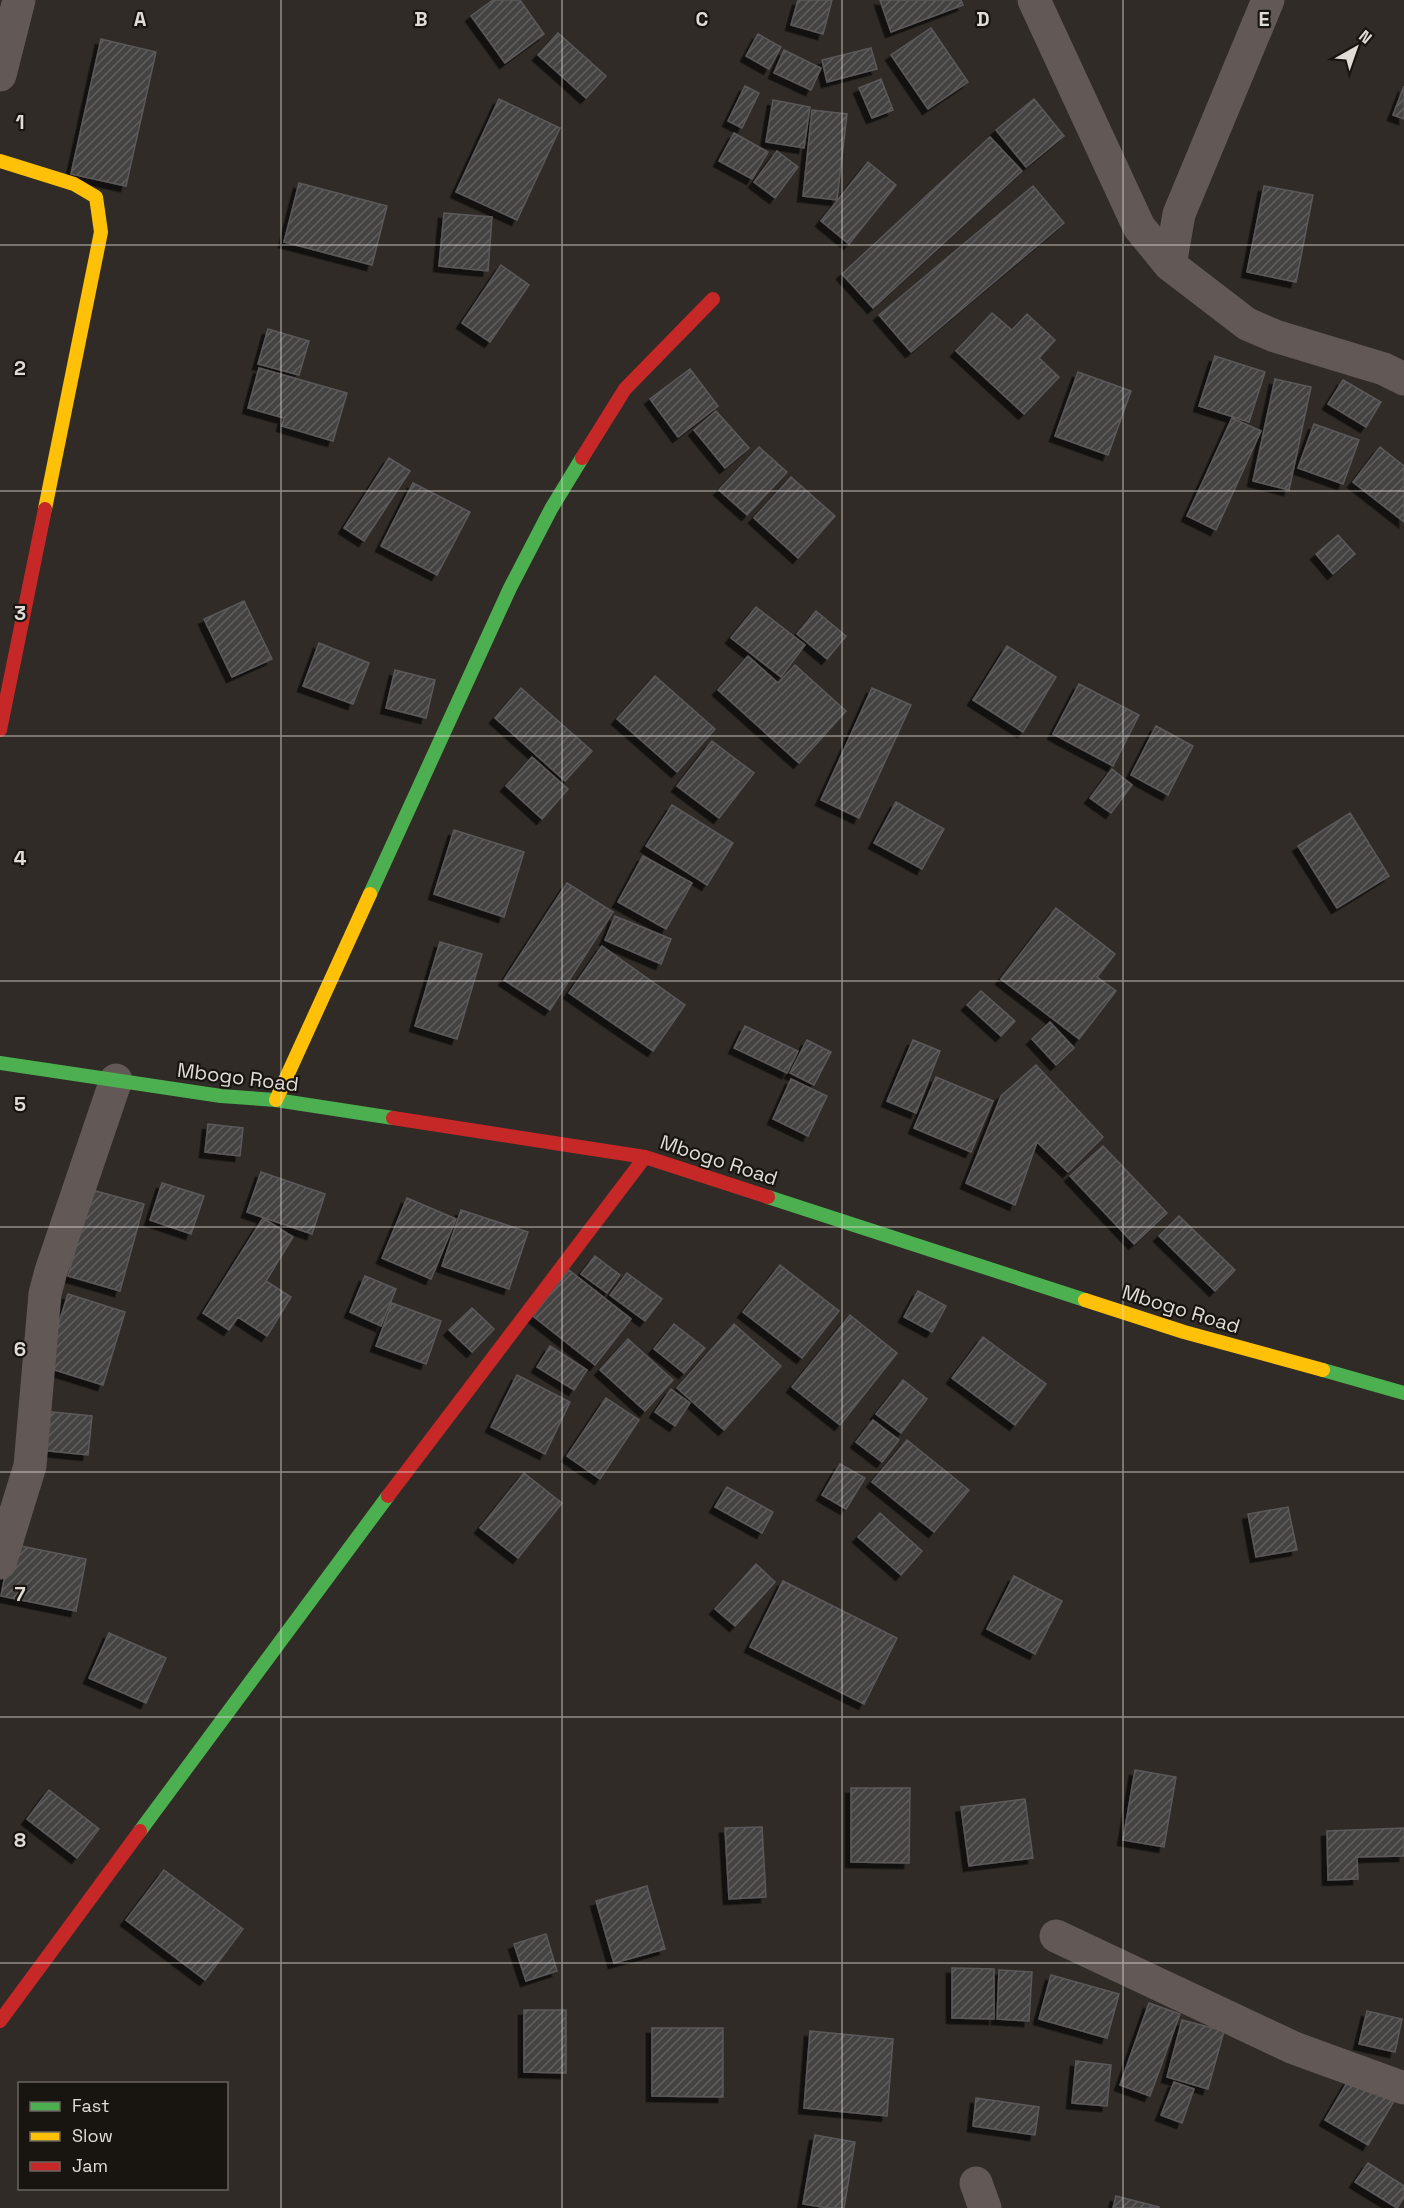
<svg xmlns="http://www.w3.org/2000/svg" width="1404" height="2208" font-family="'Space Grotesk',sans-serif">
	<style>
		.building { fill: url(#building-hatch); stroke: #5b595a; stroke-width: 1.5; filter: url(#shadow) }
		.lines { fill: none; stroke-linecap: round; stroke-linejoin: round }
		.street { stroke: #625957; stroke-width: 33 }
		.fast { stroke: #4caf50; stroke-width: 14 }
		.slow { stroke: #ffc107; stroke-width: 14 }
		.jam { stroke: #c62828; stroke-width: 14 }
		.grid { fill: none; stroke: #e2dcd7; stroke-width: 1.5; stroke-opacity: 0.55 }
		.labels { text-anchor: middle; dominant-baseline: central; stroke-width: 4.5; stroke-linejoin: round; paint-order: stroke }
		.street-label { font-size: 20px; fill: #e2dcd7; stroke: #181410 }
		.grid-label { font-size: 20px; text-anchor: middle; font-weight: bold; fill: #e2dcd7; stroke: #181410; stroke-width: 4.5; stroke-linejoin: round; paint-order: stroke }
	</style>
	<defs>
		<pattern id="building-hatch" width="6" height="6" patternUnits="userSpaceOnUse" patternTransform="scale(1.5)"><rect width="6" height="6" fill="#454343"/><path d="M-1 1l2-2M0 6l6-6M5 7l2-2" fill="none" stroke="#605e5d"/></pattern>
		<filter id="shadow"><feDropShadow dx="-5.5" dy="5.5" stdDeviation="0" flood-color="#0009"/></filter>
	</defs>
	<rect width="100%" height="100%" fill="#302b26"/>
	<path class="building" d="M493,0H520L544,34L505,63L471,16Z
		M798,0H832L823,34L791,25Z
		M880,0H961L963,5L891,32Z
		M931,28L968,82L928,109L891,55Z
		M558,33L606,76L586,98L538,55Z
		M758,34L781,47L769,69L746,56Z
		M101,39L156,52L126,186L71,174Z
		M871,48L877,69L827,82L822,60Z
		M784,50L821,68L811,90L774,73Z
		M881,79L893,110L872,118L859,88Z
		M745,86L759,93L742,128L728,121Z
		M1404,86V119L1393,115Z
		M499,99L560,128L517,220L456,192Z
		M1034,99L1064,136L1026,167L996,130Z
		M773,100L810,107L804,148L766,142Z
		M812,110L847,114L837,200L803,196Z
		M734,133L768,152L752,179L719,161Z
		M990,137L1022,171L873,308L842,274Z
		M777,151L798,167L775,198L754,182Z
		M868,162L896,185L849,244L821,221Z
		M299,183L387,206L372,265L284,242Z
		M1033,186L1064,223L911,352L879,315Z
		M1264,186L1313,195L1296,282L1247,272Z
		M444,213L492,217L488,271L439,266Z
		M501,265L529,285L490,342L462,323Z
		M992,313L1012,330L1027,314L1055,340L1039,358L1059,377L1024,414L956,351Z
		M268,329L309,341L299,375L258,364Z
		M1215,356L1265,372L1249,422L1199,406Z
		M259,368L347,393L333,441L282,426L284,418L248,408Z
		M690,369L718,406L678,437L650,399Z
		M1078,372L1131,391L1108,455L1055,436Z
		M1275,379L1311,387L1289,490L1253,481Z
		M1343,380L1381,402L1366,427L1328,404Z
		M716,411L749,448L725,468L694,430Z
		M1232,418L1261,431L1216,530L1187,516Z
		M1314,424L1359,440L1343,484L1298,468Z
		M759,447L787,472L747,515L719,490Z
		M1380,447L1404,466V522L1353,482Z
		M389,458L410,471L364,541L344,528Z
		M791,477L835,516L798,558L754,518Z
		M413,483L470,512L437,575L381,546Z
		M1338,535L1355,554L1333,574L1316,554Z
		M244,601L272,659L232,677L204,619Z
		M756,607L805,645L781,677L731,638Z
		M816,611L846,636L827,659L797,634Z
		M319,643L369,663L353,704L303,686Z
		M1007,646L1056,677L1023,732L973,700Z
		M748,656L778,683L795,665L846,711L799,763L718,690Z
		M395,670L435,680L426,718L386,708Z
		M655,676L715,729L677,772L617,719Z
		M1079,684L1139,715L1113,766L1053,734Z
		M521,688L592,751L565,781L495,718Z
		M872,688L911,705L859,818L821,800Z
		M1156,726L1193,746L1168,795L1131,775Z
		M712,741L754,773L719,818L677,786Z
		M532,757L568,789L542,819L506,786Z
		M1112,769L1132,785L1111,813L1090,798Z
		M896,802L944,829L922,869L874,843Z
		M672,805L733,843L707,885L646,846Z
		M1350,813L1389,876L1337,908L1298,846Z
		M454,830L524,852L504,917L434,894Z
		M643,856L692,883L666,929L618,902Z
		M567,883L613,912L550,1010L504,980Z
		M1056,908L1115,954L1097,977L1116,991L1079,1039L1001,979Z
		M615,916L671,939L661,964L605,940Z
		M440,942L482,954L457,1039L415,1026Z
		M602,946L685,1005L653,1051L569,993Z
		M981,991L1015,1021L1001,1036L967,1005Z
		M1050,1022L1074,1048L1056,1065L1032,1039Z
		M745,1026L798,1051L787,1073L734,1048Z
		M807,1040L831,1052L814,1085L790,1073Z
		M913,1040L940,1051L916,1113L887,1101Z
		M1036,1065L1103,1137L1068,1172L1037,1142L1015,1205L966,1183L1001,1096Z
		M936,1077L993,1101L971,1152L914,1128Z
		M791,1079L827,1096L808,1136L773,1119Z
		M208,1124L243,1128L240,1156L205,1152Z
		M1103,1146L1167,1213L1134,1244L1070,1176Z
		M261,1172L325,1194L312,1234L247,1212Z
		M162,1183L204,1196L191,1234L150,1220Z
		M92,1190L144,1204L120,1291L68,1276Z
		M407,1198L456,1219L431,1279L382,1258Z
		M461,1210L528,1232L509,1289L442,1266Z
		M1179,1216L1235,1270L1215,1291L1159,1236Z
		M263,1218L293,1237L266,1281L291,1297L267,1336L238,1317L229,1330L203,1313Z
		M595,1256L620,1275L607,1293L581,1274Z
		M780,1265L839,1311L802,1358L743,1312Z
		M569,1270L631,1319L595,1365L533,1316Z
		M627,1273L662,1299L645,1321L610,1295Z
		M365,1276L396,1289L381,1326L350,1312Z
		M918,1291L946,1306L932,1332L904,1317Z
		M68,1294L125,1312L103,1385L45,1367Z
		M392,1303L441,1321L426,1364L376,1346Z
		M472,1308L494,1329L472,1352L449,1330Z
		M850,1315L897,1353L840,1425L792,1387Z
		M674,1324L705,1348L684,1373L654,1349Z
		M734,1324L781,1366L724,1430L677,1388Z
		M983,1337L1046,1384L1015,1425L952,1378Z
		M628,1339L673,1380L645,1411L600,1370Z
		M550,1346L587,1370L574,1390L537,1367Z
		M517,1375L570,1402L545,1454L491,1427Z
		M903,1380L927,1399L901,1433L876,1414Z
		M671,1389L690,1403L675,1426L655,1412Z
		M606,1398L639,1420L600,1479L567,1456Z
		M43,1411L92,1416L88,1455L40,1450Z
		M873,1420L899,1440L882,1462L856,1442Z
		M907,1440L969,1490L934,1532L872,1482Z
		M840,1464L865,1478L846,1509L822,1495Z
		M524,1473L562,1503L518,1558L480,1528Z
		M727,1487L773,1512L762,1533L715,1507Z
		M1288,1507L1297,1550L1256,1557L1248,1514Z
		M880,1513L922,1551L901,1575L858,1537Z
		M11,1544L86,1559L76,1611L1,1596Z
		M756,1564L775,1582L735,1626L715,1609Z
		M1014,1576L1062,1601L1035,1654L987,1629Z
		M783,1581L897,1638L864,1704L750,1647Z
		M109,1633L166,1658L146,1703L89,1678Z
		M1135,1770L1176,1777L1164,1847L1123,1840Z
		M851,1788H910L909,1863L851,1862Z
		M49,1790L99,1829L77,1858L27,1819Z
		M1025,1799L1033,1858L969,1866L961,1807Z
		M762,1827L766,1897L729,1899L725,1828Z
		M1404,1828V1856L1357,1857L1358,1879L1328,1880L1327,1831Z
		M164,1870L243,1929L205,1980L126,1920Z
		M647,1886L665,1949L614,1963L596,1901Z
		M546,1934L557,1971L526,1981L514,1944Z
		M952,1968L994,1969V2019L952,2018Z
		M999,1970L1032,1972L1029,2021L997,2019Z
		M1051,1975L1119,1994L1107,2038L1039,2019Z
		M1149,2003L1180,2014L1150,2096L1120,2085Z
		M524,2010H566V2073L524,2072Z
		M1367,2011L1402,2019L1395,2052L1359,2044Z
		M1182,2020L1224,2031L1208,2089L1167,2077Z
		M652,2028H723V2097L652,2096Z
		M810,2031L893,2039L887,2116L804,2108Z
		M1076,2061L1111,2065L1107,2106L1072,2103Z
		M1351,2076L1394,2101L1368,2145L1325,2120Z
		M1174,2082L1194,2089L1182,2123L1161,2115Z
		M976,2098L1039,2107L1035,2135L973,2126Z
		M815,2135L855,2142L844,2208H828L803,2204Z
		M1368,2163L1404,2186V2197L1397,2208L1355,2182Z
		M1116,2196L1159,2207L1158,2208H1113Z"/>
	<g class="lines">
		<path class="street" d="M1034,0L1139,227L1170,265L1247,324L1275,336L1384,369L1404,379
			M0,75L19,0
			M1170,265L1179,214L1268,0
			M0,1563L30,1466L45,1294L51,1271L116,1080
			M1056,1936L1294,2048L1404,2088
			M976,2183L985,2208"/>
		<path class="fast" d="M370,894L510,588L551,509L582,458
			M0,1063L221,1096L276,1100L393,1118
			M768,1197L1085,1300
			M1323,1370L1404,1393
			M140,1831L388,1496"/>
		<path class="slow" d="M0,161L74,184L96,197L101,232L45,509
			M276,1100L370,894
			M1085,1300L1184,1332L1323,1370"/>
		<path class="jam" d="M582,458L625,389L713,299
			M0,730L45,509
			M393,1118L645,1157L768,1197
			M388,1496L645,1157
			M0,2021L140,1831"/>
	</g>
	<path class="grid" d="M281,0V2208M562,0V2208M842,0V2208M1123,0V2208M0,245H1404M0,491H1404M0,736H1404M0,981H1404M0,1227H1404M0,1472H1404M0,1717H1404M0,1963H1404"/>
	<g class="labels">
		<g class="street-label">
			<text transform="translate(238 1077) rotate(7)">Mbogo Road</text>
			<text transform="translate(719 1160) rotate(18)">Mbogo Road</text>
			<text transform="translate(1181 1309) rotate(17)">Mbogo Road</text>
		</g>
	</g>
	<g class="grid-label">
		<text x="140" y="26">A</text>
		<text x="421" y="26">B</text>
		<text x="702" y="26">C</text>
		<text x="983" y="26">D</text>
		<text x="1264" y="26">E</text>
		<text x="20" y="129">1</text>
		<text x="20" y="375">2</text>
		<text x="20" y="620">3</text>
		<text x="20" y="865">4</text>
		<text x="20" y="1111">5</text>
		<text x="20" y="1356">6</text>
		<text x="20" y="1601">7</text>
		<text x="20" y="1847">8</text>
	</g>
	<rect x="18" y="2082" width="210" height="108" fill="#181410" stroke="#696460" stroke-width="1.5"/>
	<rect x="30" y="2102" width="30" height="9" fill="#4caf50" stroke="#696460" stroke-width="1.5"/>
	<text x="72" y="2112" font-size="18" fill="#e2dcd7">Fast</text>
	<rect x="30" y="2132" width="30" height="9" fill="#ffc107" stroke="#696460" stroke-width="1.5"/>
	<text x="72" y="2142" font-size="18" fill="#e2dcd7">Slow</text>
	<rect x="30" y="2162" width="30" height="9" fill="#c62828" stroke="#696460" stroke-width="1.5"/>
	<text x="72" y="2172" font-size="18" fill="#e2dcd7">Jam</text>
	<g transform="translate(1356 48) rotate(40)" stroke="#181410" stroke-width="4.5" paint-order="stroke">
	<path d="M0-4.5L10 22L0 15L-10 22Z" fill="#e2dcd7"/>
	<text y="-9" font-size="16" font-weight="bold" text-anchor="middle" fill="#e2dcd7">N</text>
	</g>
</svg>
